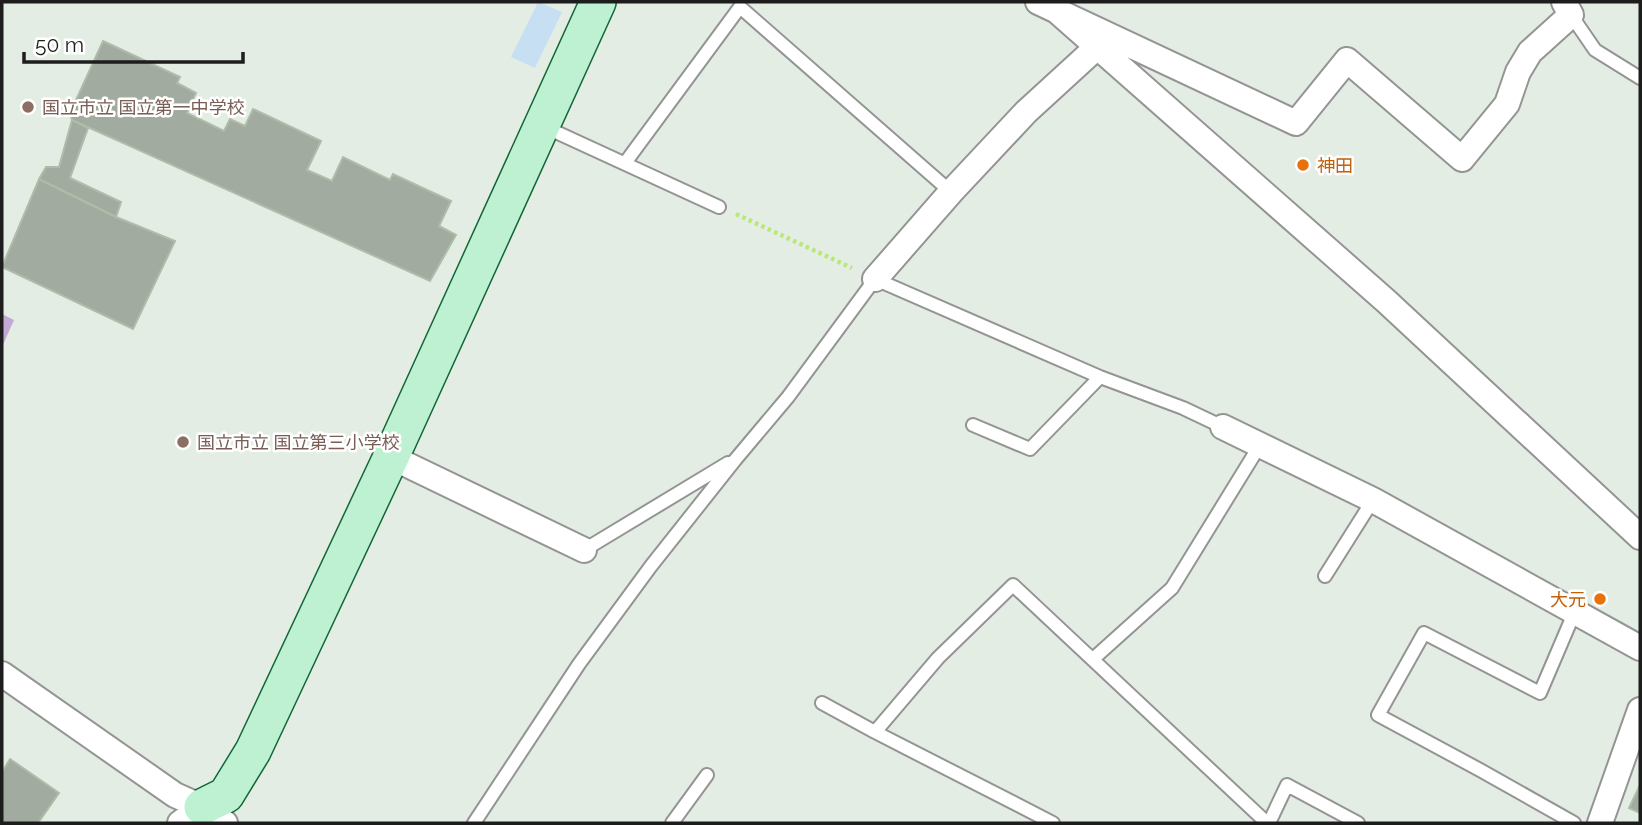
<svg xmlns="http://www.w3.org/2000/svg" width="1642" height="825" font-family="Raleway,'Noto Sans JP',sans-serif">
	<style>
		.park { fill: #c6dff2 }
		.water { fill: #c2aad5 }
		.building { fill: #a2aba0; stroke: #adbda8; stroke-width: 2 }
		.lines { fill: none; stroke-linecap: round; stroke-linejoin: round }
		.lane-casing { stroke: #949494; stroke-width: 16 }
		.street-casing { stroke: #949494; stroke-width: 28 }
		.secondary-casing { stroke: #126638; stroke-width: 38 }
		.path { stroke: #b7e87a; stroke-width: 4.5; stroke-dasharray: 3.5 3.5; stroke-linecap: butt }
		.lane { stroke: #fff; stroke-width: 12 }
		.street { stroke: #fff; stroke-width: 24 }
		.secondary { stroke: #bef1d2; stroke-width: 35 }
		.education-dot { fill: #8d6e63; stroke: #fff; stroke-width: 2.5 }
		.food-dot { fill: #e8710a; stroke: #fff; stroke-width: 2.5 }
		.labels { text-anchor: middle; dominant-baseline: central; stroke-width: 5; stroke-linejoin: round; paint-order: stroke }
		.education-label { font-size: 18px; fill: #785e54; stroke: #fff; text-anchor: start }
		.food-label { font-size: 18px; fill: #c56008; stroke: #fff; text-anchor: start }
	</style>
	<rect width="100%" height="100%" fill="#e4ede4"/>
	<path class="park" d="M538,2L562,12L535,68L511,57Z"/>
	<path class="water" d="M2,314L14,320L2,347Z"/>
	<path class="building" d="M103,41L180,77L177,83L196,93L187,113L224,131L230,119L245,126L253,109L321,141L307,170L332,181L343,157L390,180L393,174L451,201L439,226L456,235L430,281L72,120L70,113Z
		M72,120L88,128L70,178L121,202L116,217L39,179L46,167H59Z
		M39,179L116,217L175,241L133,329L2,267Z
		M10,759L59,793L38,823H2V772Z
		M1640,785V813L1629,808Z"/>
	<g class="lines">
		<g class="lane-casing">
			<path id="lane" d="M1571,15L1595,50L1640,78
				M545,127L719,207
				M625,163L740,7L951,192
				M973,425L1030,449L1100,377
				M584,550L728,463
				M1325,576L1373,500
				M1093,659L1172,588L1260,445
				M822,703L875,732L1053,823
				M875,732L938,658L1013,585L1267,823
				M474,823L579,664L651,566L735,460L788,397L875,279L1100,377L1183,408L1223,427
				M672,823L707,775
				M1269,823L1287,785L1358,823
				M1574,823L1480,770L1378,715L1424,633L1540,693L1575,611"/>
		</g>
		<g class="street-casing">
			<path id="street" d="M1038,2L1296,123L1347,60L1462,159L1507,104L1518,72L1530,52L1571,15L1564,2
				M1058,12L1386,301L1640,537
				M875,279L951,192L1026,112L1097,47
				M1223,427L1373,500L1640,648
				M391,457L584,550
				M2,674L175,795L202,807L225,823
				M180,823L202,807
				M1600,823L1640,710"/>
		</g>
		<g class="secondary-casing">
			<path id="secondary" d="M202,807L226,795L253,751L391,457L598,2"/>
		</g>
		<path class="path" d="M736,214L852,268"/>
		<use href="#lane" class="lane"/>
		<use href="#street" class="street"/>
		<use href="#secondary" class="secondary"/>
	</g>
	<g class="education-dot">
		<circle cx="28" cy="107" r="7"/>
		<circle cx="183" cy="442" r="7"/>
	</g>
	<g class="food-dot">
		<circle cx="1303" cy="165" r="7"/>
		<circle cx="1600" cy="599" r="7"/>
	</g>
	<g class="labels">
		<g class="education-label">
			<text x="42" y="107">国立市立 国立第一中学校</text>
			<text x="197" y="442">国立市立 国立第三小学校</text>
		</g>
		<g class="food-label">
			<text x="1317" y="165">神田</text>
			<text x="1586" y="599" text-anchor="end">大元</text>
		</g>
	</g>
	<rect width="1642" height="825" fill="none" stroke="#1d1d1d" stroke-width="7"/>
	<path d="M24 52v10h219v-10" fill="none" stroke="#1d1d1d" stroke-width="3.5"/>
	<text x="35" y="52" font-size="21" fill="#1d1d1d" stroke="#ffffff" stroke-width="5" paint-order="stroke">50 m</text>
</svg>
